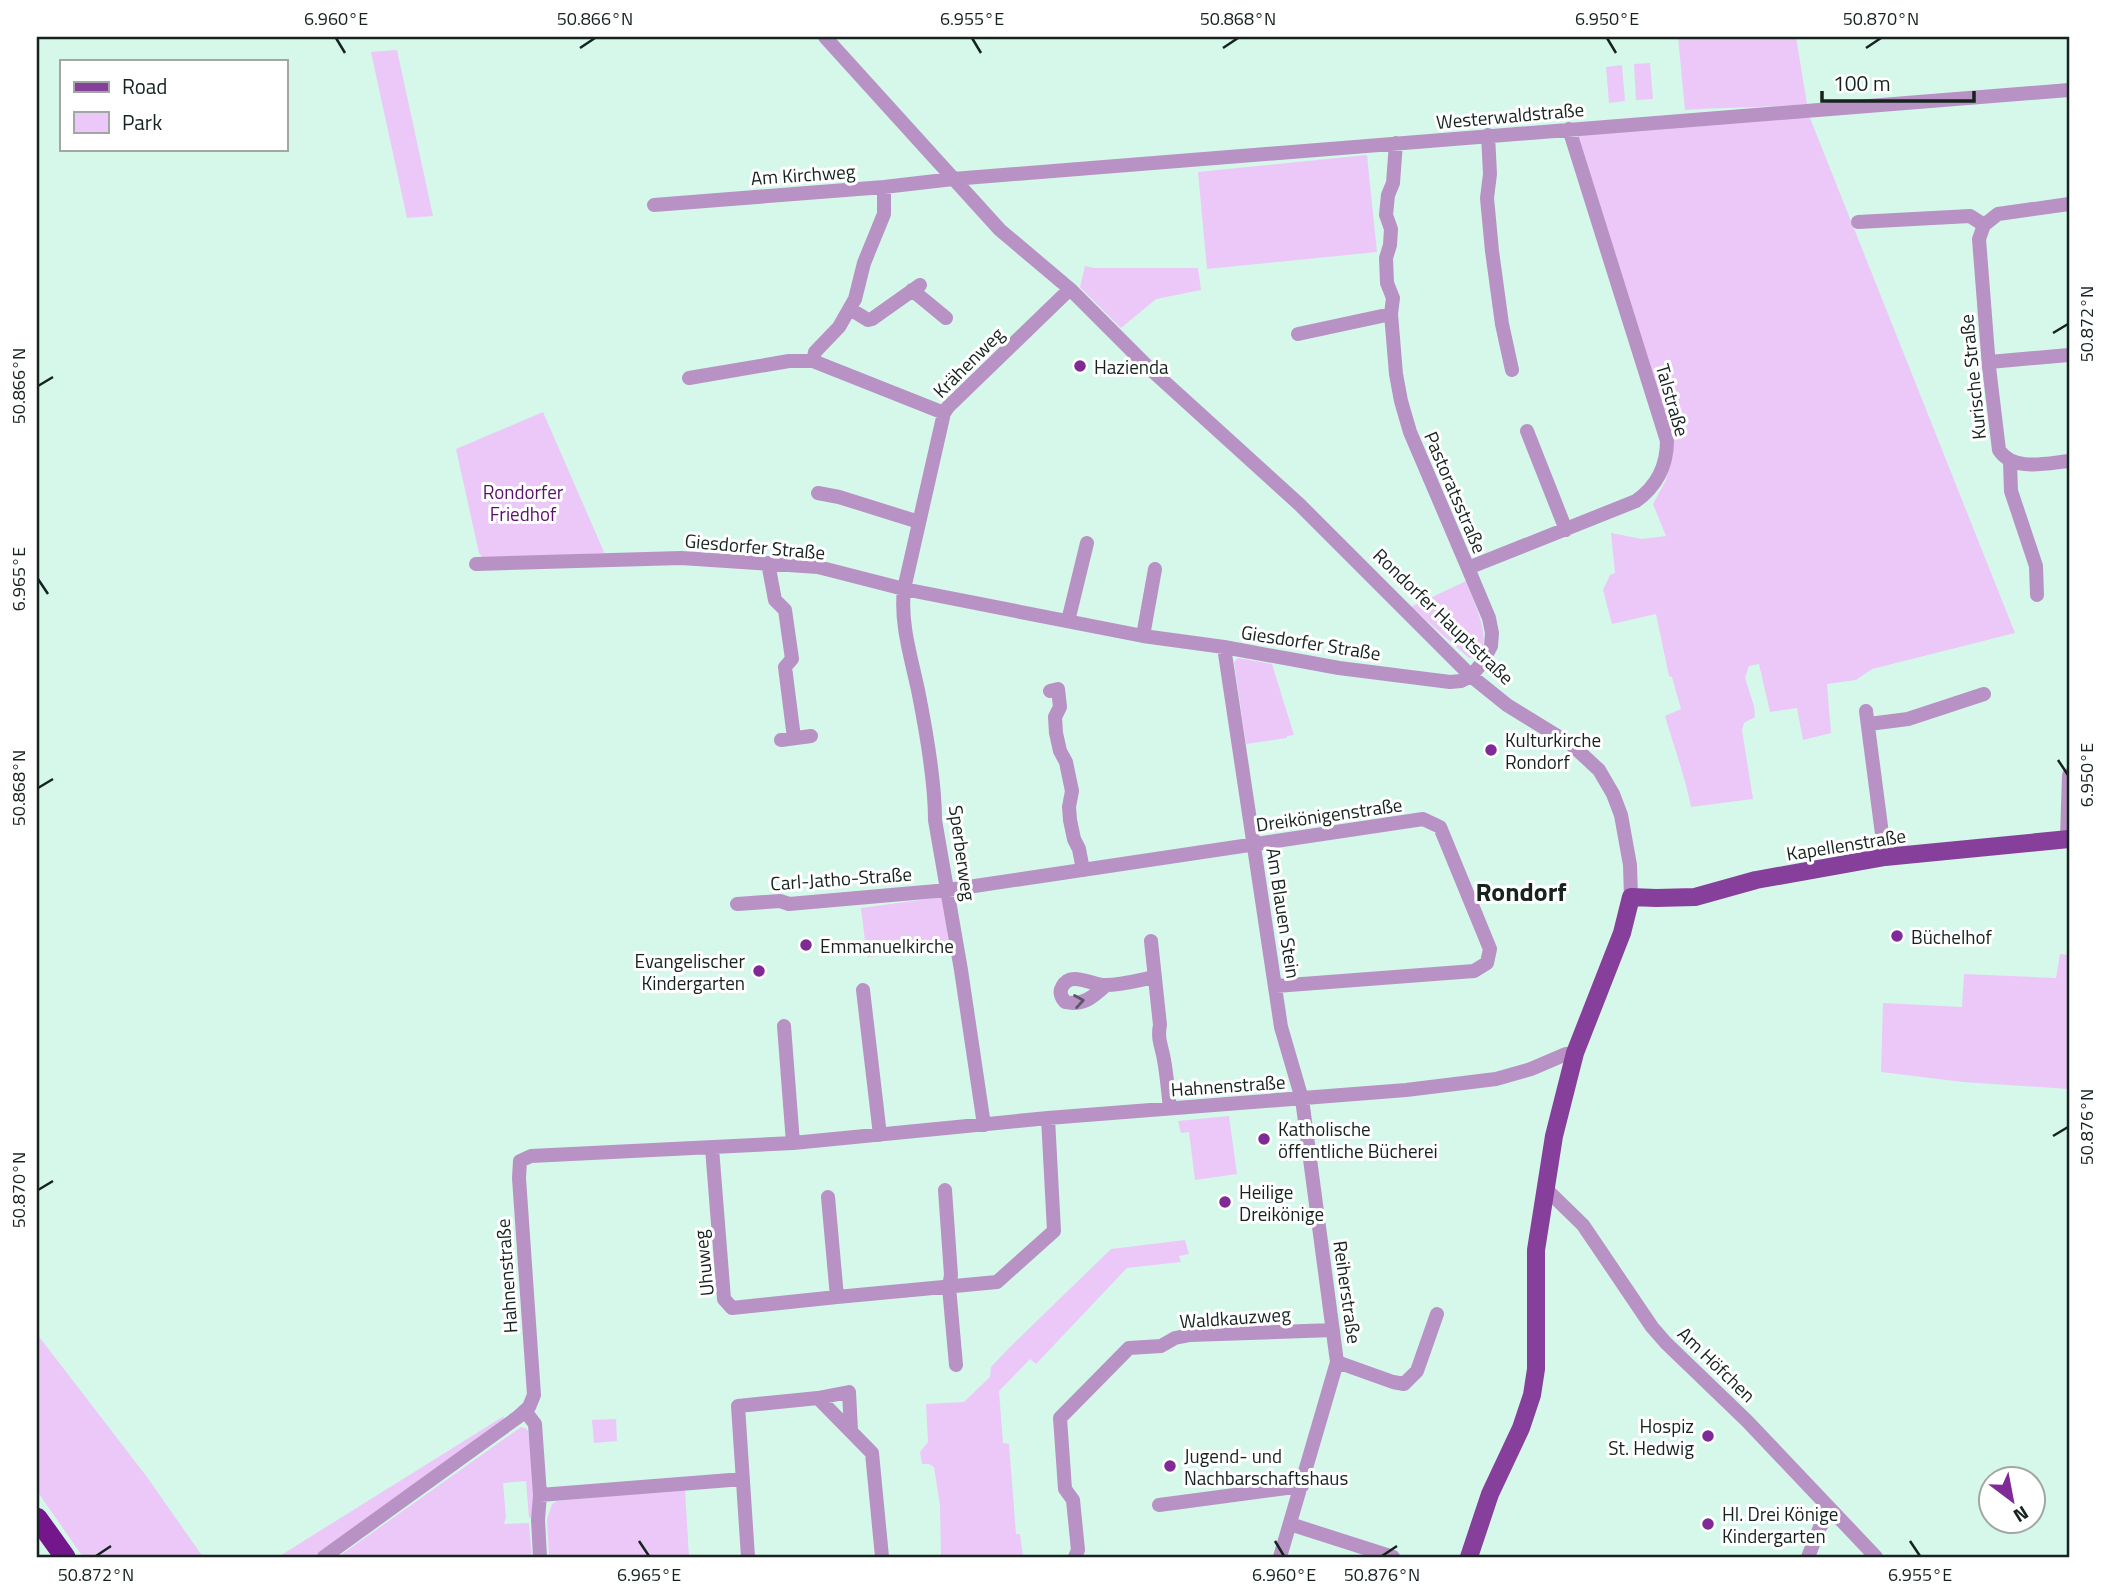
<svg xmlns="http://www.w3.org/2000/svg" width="2106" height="1594" font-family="'Titillium Web',sans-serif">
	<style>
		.green { fill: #ecc8f8 }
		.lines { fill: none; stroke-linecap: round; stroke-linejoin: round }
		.minor { stroke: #b892c4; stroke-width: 14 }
		.major { stroke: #873f9c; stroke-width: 18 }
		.highway { stroke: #74178c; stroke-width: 21 }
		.oneway { stroke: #5f5569 }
		.ticks { fill: none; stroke: #16231e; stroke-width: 2.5 }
		.poi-dot { fill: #802a98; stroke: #fff; stroke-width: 2.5 }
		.labels { text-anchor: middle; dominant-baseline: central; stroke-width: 6; stroke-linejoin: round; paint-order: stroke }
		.street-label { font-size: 19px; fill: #16231e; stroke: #fff }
		.poi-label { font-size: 19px; fill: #16231e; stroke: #fff; text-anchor: start }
		.park-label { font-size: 19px; fill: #5a106e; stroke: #fff }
		.district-label { font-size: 26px; font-weight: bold; fill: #16231e; stroke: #fff }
		.neatline { fill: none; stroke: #16231e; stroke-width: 2.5 }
		.ticks-label { font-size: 18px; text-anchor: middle; fill: #16231e }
	</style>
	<rect width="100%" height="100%" fill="#d5f8ea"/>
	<path class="green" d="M1678,37H1796L1807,104C1766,108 1726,107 1685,110Z
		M397,50L433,216L407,218L371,52Z
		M1650,63L1653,99L1636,100L1634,64Z
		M1622,65L1625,101L1609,103L1606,67Z
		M1772,118H1810L2015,633L1872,669L1856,680L1827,684L1831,733L1803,740L1797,708L1770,712L1759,664L1749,666L1745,678L1754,706L1755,717L1744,723L1742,730L1753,799L1691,807C1685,776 1674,747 1665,716L1681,709L1672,677L1669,676L1656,614L1612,624L1603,590L1610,575L1615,573L1611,533L1642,539L1666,536L1653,504L1666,480L1671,442L1577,134Z
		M1367,155L1377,252L1207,269L1198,172Z
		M1085,266L1094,268H1198L1201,290L1156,299L1121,328L1080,287Z
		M543,412L604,552L603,553L484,559L479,553L456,449Z
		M1466,581C1472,598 1501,654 1469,658L1411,607Z
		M1238,658L1272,664L1294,735L1287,736V738L1246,744L1234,662Z
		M943,897L949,947L867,957L861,908Z
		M2060,954L2069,955V1089L1963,1082L1881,1072L1883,1003L1962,1007L1964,974L2056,978Z
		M1229,1116L1237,1174L1195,1180L1189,1132L1181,1133L1178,1121Z
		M1185,1240L1189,1254L1179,1256L1181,1262L1127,1268L1036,1364L1030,1359L999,1391L1003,1443L1009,1444L1016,1534H1020L1023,1557H941L940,1505L934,1467L929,1464H922L920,1452L928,1442L926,1404L964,1402L990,1377L991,1367L1009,1348L1111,1249Z
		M37,1334L147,1477L203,1557H83L37,1491Z
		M504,1416L503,1421L314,1557H278Z
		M616,1419L617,1441L594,1443L592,1420Z
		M521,1427L525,1428L528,1431L534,1471L532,1517L529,1518L526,1481L503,1483L506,1517L504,1524L529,1523L532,1557H338Z
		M685,1489L689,1557H549L547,1519L552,1504L557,1501Z"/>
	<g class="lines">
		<path class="minor" d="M825,37L1000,230L1070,289L1147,366L1300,505L1471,676L1507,705L1572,745L1599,770L1613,794L1621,815L1630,865L1631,897
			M1488,135L1490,174L1487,198L1492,251L1502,324L1512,370
			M654,205L884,187L953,179L2069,90
			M1858,222L1970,216L1984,225
			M1984,225L1979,239L1989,367L1999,450C2013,472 2047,463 2069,461
			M1984,225L1998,214L2069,204
			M912,290L946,318
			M850,309L868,320L872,319L920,285
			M1298,334L1391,314
			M813,361L815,352L839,327L855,299L864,263L884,214V187
			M1989,362L2069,355
			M689,378L789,361H813L944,413
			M1527,431L1566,530
			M2010,462L2011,491L2036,566L2037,595
			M818,493L839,497L919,522
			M768,563L775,600L785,610L792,659L785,667L794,738
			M476,564L681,558L818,567L904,589L1143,636L1224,647L1339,668L1450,682L1461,681L1471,676L1482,663L1491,646L1492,633L1489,618L1468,568L1410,432L1401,401L1396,374L1391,314L1393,298L1387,283L1386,258L1390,245L1391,229L1386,215L1388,195L1393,183L1396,143
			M1468,568L1636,501C1656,487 1667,466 1667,441L1569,129
			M1068,621L1087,543
			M1143,636L1155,569
			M1224,647L1281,1027L1302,1099L1337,1362L1280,1557
			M1050,691L1058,689L1060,707L1055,717L1056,733L1060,751L1066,762L1072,791L1069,807L1070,820L1074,839L1079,849L1083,870
			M1866,711L1885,857
			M1869,724L1908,719L1984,694
			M781,740L811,736
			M2067,839L2069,775
			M737,904L780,901L789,904L948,890L1423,819L1440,827L1490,949L1487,963L1474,971L1276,986
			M1151,941L1160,1025C1157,1039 1162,1047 1164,1060C1167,1076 1168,1092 1170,1108
			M1105,986C1093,997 1083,1006 1065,1002C1061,997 1059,992 1062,987C1070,970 1092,985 1103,985C1120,986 1138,980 1155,977
			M863,990L880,1135
			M784,1026L793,1143
			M984,1125L961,970L935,820C935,780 926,730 918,690C911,657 900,623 904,589L944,413L948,407L1070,289
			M712,1148L724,1299L732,1308L837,1297L997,1282L1054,1231L1048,1118
			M1545,1188L1583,1225L1652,1327L1666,1343L1747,1421L1876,1557
			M945,1190L951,1275L949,1287L956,1365
			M828,1197L837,1297
			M1337,1362L1393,1382L1404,1384L1417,1371L1437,1314
			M818,1398L872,1453L882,1557
			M525,1411L535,1424L540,1495L538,1520L540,1557
			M540,1495L743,1479
			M1159,1505L1302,1486
			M1290,1524L1393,1557
			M324,1557L518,1417L529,1407L534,1395L519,1178L520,1161L531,1156L793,1143L1048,1118L1406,1090L1496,1079L1531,1069L1566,1054L1575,1053
			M748,1557L738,1406L818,1398L849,1392L851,1430
			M1075,1557L1078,1550L1073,1500L1065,1489L1060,1418L1129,1348L1161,1346L1175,1338L1190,1335L1333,1330
			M1808,1557L1820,1527L1832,1511"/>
		<path class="major" d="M1469,1557L1490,1494L1521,1428L1532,1395L1536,1369V1250L1554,1136L1575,1053L1622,933L1631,897L1656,898L1695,897L1756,880L1885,857L2069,839"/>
		<path class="highway" d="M37,1518L65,1557"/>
	</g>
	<defs><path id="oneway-chevron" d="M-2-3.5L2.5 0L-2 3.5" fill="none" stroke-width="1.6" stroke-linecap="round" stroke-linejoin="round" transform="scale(1.75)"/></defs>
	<use class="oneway" href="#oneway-chevron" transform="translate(1079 1001) rotate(-10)"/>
	<path class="ticks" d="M336,38L345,53M972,38L981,53M1607,38L1616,53M580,48L595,38M1223,48L1238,38M1866,48L1881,38M2053,333L2068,324M38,386L53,377M38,579L48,594M2058,760L2068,775M38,788L53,779M2053,1136L2068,1127M38,1190L53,1181M639,1541L649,1556M1275,1541L1284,1556M1910,1541L1920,1556M96,1556L111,1546M1382,1556L1397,1546"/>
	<g class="poi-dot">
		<circle cx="1080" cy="366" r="7"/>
		<circle cx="1491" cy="750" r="7"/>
		<circle cx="1897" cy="936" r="7"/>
		<circle cx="806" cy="945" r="7"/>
		<circle cx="759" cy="971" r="7"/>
		<circle cx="1264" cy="1139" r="7"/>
		<circle cx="1225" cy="1202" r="7"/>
		<circle cx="1708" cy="1436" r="7"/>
		<circle cx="1170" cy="1466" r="7"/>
		<circle cx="1708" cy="1524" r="7"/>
	</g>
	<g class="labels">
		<g class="street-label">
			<text transform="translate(1510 115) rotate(-5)">Westerwaldstraße</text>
			<text transform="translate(803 174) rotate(-4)">Am Kirchweg</text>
			<text transform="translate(968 362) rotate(-45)">Krähenweg</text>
			<text transform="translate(1972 377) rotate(-96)">Kurische Straße</text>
			<text transform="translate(1673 400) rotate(74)">Talstraße</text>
			<text transform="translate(1456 492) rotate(67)">Pastoratsstraße</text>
			<text transform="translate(755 546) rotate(5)">Giesdorfer Straße</text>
			<text transform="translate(1444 616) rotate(44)">Rondorfer Hauptstraße</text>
			<text transform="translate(1311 642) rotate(9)">Giesdorfer Straße</text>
			<text transform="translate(1329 814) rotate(-8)">Dreikönigenstraße</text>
			<text transform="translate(1846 844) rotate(-9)">Kapellenstraße</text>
			<text transform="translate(963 853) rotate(82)">Sperberweg</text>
			<text transform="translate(841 878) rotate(-4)">Carl-Jatho-Straße</text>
			<text transform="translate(1284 913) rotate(81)">Am Blauen Stein</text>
			<text transform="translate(1228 1085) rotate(-4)">Hahnenstraße</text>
			<text transform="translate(703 1263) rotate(-96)">Uhuweg</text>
			<text transform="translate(506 1276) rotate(-94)">Hahnenstraße</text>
			<text transform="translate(1348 1292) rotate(82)">Reiherstraße</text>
			<text transform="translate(1235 1317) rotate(-4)">Waldkauzweg</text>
			<text transform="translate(1717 1364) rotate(44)">Am Höfchen</text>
		</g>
		<g class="poi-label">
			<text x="1094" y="366">Hazienda</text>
			<text x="1505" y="739">Kulturkirche<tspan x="1505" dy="22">Rondorf</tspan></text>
			<text x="1911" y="936">Büchelhof</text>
			<text x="820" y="945">Emmanuelkirche</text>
			<text x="745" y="960" text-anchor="end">Evangelischer<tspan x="745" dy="22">Kindergarten</tspan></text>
			<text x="1278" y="1128">Katholische<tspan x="1278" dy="22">öffentliche Bücherei</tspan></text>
			<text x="1239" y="1191">Heilige<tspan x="1239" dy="22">Dreikönige</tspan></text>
			<text x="1694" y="1425" text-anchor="end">Hospiz<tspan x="1694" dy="22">St. Hedwig</tspan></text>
			<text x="1184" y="1455">Jugend- und<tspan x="1184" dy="22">Nachbarschaftshaus</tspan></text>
			<text x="1722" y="1513">Hl. Drei Könige<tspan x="1722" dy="22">Kindergarten</tspan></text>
		</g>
		<g class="park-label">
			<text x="523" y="491">Rondorfer<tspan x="523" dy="22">Friedhof</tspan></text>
		</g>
		<g class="district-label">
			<text x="1521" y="891">Rondorf</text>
		</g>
	</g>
	<rect width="2106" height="1594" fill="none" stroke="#ffffff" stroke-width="77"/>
	<rect x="60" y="60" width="228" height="91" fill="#ffffff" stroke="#a2a7a5" stroke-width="2"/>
	<rect x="74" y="82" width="35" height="10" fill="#873f9c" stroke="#a2a7a5" stroke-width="2"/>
	<text x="122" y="94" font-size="21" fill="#16231e">Road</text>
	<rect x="74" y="112" width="35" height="21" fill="#ecc8f8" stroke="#a2a7a5" stroke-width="2"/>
	<text x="122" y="130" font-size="21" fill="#16231e">Park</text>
	<g transform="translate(2012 1500) rotate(148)"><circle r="33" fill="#ffffff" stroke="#a2a7a5" stroke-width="2"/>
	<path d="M0-5L12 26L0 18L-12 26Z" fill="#802a98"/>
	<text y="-10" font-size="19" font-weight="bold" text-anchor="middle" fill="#16231e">N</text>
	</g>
	<path d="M1822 91v10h152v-10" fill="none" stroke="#16231e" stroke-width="3.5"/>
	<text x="1833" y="91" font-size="21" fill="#16231e" stroke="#ffffff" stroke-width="5" paint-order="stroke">100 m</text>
	<rect x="38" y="38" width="2030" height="1518" class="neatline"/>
	<g class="ticks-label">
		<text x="336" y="25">6.960°E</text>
		<text x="595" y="25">50.866°N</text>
		<text x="972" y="25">6.955°E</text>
		<text x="1238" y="25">50.868°N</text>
		<text x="1607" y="25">6.950°E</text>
		<text x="1881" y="25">50.870°N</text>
		<text transform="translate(2087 324) rotate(-90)" y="6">50.872°N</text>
		<text transform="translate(19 386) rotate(-90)" y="6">50.866°N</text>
		<text transform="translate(19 579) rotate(-90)" y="6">6.965°E</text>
		<text transform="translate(2087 775) rotate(-90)" y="6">6.950°E</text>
		<text transform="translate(19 788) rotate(-90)" y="6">50.868°N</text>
		<text transform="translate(2087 1127) rotate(-90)" y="6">50.876°N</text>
		<text transform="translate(19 1190) rotate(-90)" y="6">50.870°N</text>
		<text x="96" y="1581">50.872°N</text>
		<text x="649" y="1581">6.965°E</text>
		<text x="1284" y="1581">6.960°E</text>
		<text x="1382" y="1581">50.876°N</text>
		<text x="1920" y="1581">6.955°E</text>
	</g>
</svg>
